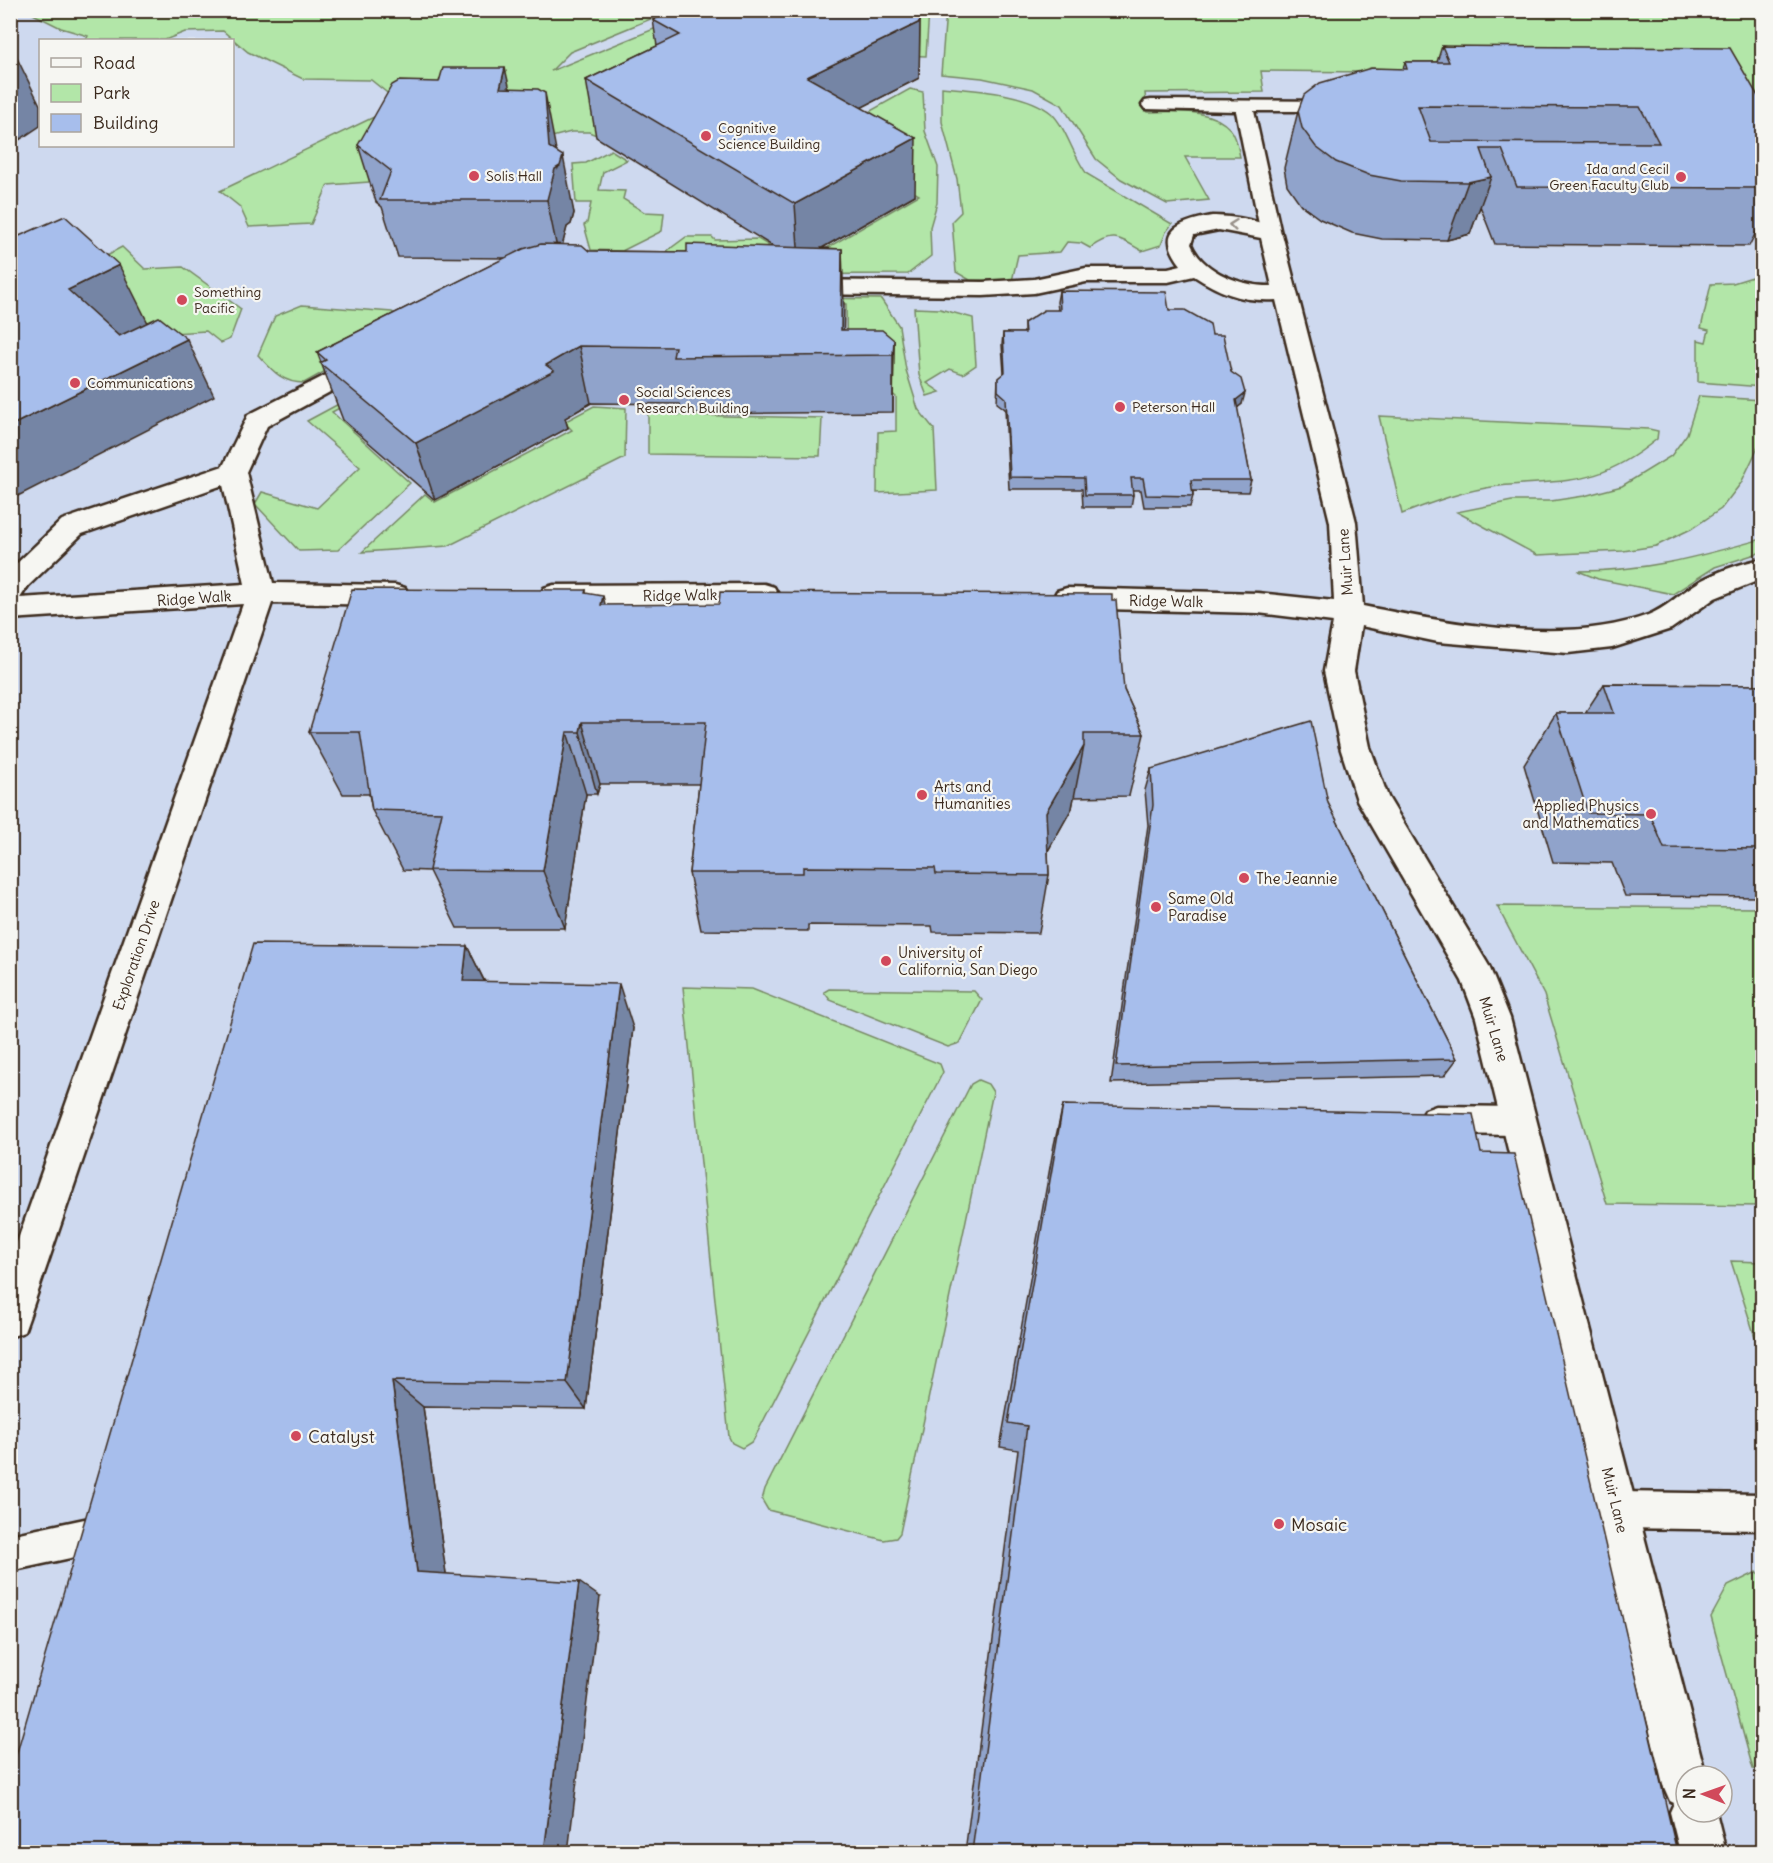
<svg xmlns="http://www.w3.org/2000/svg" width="1773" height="1863" font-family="Delius,sans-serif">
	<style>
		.built { fill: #ced9ef; fill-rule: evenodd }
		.green { fill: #b2e6a8; stroke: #768863; stroke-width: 1.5 }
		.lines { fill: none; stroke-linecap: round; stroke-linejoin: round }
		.lane-casing { stroke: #3b2a1e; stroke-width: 5 }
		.street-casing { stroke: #3b2a1e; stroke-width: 5 }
		.lane { fill: #f6f6f2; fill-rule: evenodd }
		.street { fill: #f6f6f2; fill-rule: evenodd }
		.wall { fill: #90a3cb; stroke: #3b2a1e; stroke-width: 1.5 }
		.shaded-wall { fill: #7585a5; stroke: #3b2a1e; stroke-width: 1.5 }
		.building { fill: #a7beec; stroke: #3b2a1e; stroke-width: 1.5; fill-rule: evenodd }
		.oneway { stroke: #989088 }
		.poi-dot { fill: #d1495b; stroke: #f6f6f2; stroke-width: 2 }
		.labels { text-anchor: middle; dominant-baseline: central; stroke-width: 4.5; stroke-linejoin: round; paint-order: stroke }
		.far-poi-label { font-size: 14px; fill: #3b2a1e; stroke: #f6f6f2; text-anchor: start }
		.street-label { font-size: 15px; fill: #3b2a1e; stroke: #f6f6f2 }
		.poi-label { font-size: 15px; fill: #3b2a1e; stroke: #f6f6f2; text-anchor: start }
		.near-poi-label { font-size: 18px; fill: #3b2a1e; stroke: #f6f6f2; text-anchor: start }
	</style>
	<rect width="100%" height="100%" fill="#dee5f0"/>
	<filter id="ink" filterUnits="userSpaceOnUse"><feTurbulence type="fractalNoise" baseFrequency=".0167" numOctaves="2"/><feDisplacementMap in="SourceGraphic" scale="12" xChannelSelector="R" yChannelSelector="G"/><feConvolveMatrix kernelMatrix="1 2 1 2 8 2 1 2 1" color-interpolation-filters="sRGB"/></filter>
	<g filter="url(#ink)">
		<path class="built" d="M11,11H1762V1852H11ZM40,40H232V146H40ZM1686,1776H1722V1812H1686Z"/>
		<path class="green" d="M27,11H670L570,52L551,71L666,24L711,49L596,135L589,132H571L383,181L328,185L311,224L249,227L240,207L220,191L401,104L371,80L303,79L248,52L223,31L185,32L165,40H86L88,36L61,28Z
			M866,11H929L926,56L899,55Z
			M946,11H1762V92L1759,94L1762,99V120L1372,72L1261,71L1264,92L1145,93L1147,112C1173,112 1211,107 1231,130C1237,137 1238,148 1240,157H1185L1209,200L1167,204L1121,179L1096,159L1062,105L1033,89L982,78L941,74Z
			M942,87C974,90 1025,92 1051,113C1065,125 1074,158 1087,174L1172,224L1166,232L1161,245L1142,251C1120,238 1113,231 1090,248L1081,243L1067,242L1060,252L1018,255L1012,281L970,280L956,272L952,221L961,212L957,179L942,122Z
			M910,89L923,92L925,131L938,167L937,203L930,227L931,256L908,274L725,275L648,265L686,237H712L715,240L758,239L799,264L919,195L822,138Z
			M611,150L627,160L603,172L599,190L625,191L623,199L644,212L664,213L662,231L622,251L591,250L584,225L587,223L591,203H576L573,164L586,163Z
			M122,247L145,269L183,267L241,309L230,339L221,343L206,331L172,333L11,305Z
			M1762,274V387L1698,382V340L1706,342L1709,330L1701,328L1711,284L1733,283Z
			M663,296L881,299L899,326L906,370L918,409L934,429L937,490L877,493L878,432L896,431V397L884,386L847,385L846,304L693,300Z
			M302,305L392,312L404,320L398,331L304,383C282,383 272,370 258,355L275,316Z
			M523,305H533L332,412L410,483L338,550L299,551L255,504L262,492L317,508L360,467L307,421Z
			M914,308L940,309L973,318L976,365L963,374L950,369L927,383L940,392L927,396L919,375Z
			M1699,396L1762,400V439L1741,483L1721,509L1691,529L1656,546L1623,551L1537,555L1457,512L1512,501H1551L1584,496L1622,486L1671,456L1687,434Z
			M594,406L626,408L625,458L448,546L362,552L425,494L435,502L572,430L564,422Z
			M648,407L679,409L678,415L822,418L820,456L648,454Z
			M1379,416L1649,429L1658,431L1657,439C1598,487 1570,479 1499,486C1465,490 1433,502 1402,514Z
			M1762,539V552L1715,567L1673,594L1598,579L1578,571C1648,571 1696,557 1762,539Z
			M1497,906L1762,908V1206L1607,1204L1544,995Z
			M683,987L752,989L940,1064L943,1072L753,1441L742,1448L732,1443L729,1437Z
			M829,989L974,991L982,1000L960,1043L948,1047L830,1000L824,992Z
			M978,1080L988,1084L993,1092L900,1533L896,1538L884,1540L768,1510L762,1500L765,1489L971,1084Z
			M1731,1261L1762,1262V1359Z
			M1757,1572L1762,1579V1770L1753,1769L1711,1617L1728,1586Z"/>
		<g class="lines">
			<g class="lane-casing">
				<path id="lane" d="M1151,100L1338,101L1347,106L1338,111H1254L1281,234L1271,240L1261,234L1236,111L1145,109L1142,105L1145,101Z
					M1436,1106L1519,1107L1530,1111L1534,1121L1530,1131L1519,1135L1436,1134L1425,1130L1421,1120L1425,1110Z
					M1618,1492L1762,1494V1530L1618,1528L1605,1523L1600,1510L1605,1497Z
					M117,1512L130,1517L135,1530L130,1543L117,1548L10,1571V1535Z"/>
			</g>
			<g class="street-casing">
				<path id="street" d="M1212,216C1228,216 1273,221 1282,234L1356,522L1363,606C1447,623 1566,646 1648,615C1665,609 1679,594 1694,585C1714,572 1739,564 1762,559V579L1715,598L1671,629L1612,648L1568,653L1438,642L1361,626L1354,671L1370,747L1388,797L1489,966L1510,1018L1706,1776H1686V1812H1716L1726,1852H1680L1670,1812L1674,1803L1670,1801L1663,1785L1476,1018L1462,981L1357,800L1340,747L1324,671L1333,622L1258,613L1067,608L1057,605L1053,598L1057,591L1067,588L1258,593L1334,601L1330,522L1276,300C1243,302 1220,293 1194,276L1168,282H1086L1034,293L983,296L797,294L789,292L785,287L789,282L797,280L983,282L1034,279L1086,268H1168L1181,265C1154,230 1180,222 1212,216ZM1219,230L1261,238L1272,286C1244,287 1203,273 1191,244L1194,235Z
					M367,354L376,357L379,362L376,367L267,426L246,472L273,583L395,585L405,588L409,595L405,602L395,605L272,603L29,1318L24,1332L10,1337V1262L243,604L10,619V570L62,520L223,466L248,415ZM223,485L245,584L20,598L28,586L82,534Z
					M764,584L774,587L778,594L774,601L764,604L554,605L544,602L540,595L544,588L554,585Z"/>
			</g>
			<use href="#lane" class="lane"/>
			<use href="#street" class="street"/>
		</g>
		<path class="wall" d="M667,10H920L919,78L862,107L915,195L822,248L842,249L843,330L894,340L893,412L682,414L680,404L591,403L565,418L568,428L435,500L343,420L317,352L505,258L398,257L382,207L376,202L358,145L510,88L557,152L574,213L571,224L567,227L562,245L589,251L687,252L774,247L596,137L586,80L657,46L653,20L667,13Z
			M1442,46L1762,103V221L1749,246L1495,244L1480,206L1470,234L1447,240L1382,239L1352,233L1320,219L1301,205L1287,185L1284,168L1298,111L1403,69L1405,62H1437Z
			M1059,291L1169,310L1212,335L1231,372L1242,404L1237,408L1251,480L1248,492L1193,491V496L1190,507H1144L1141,490H1132L1133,495L1131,507H1083L1082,489H1009L1005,409L997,403L998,378L1004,373L1002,345L1003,333H1024V323L1058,310L1057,302Z
			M586,590V593L605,605L1124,690L1144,734L1129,796L1074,797L1072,808L1048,851L1049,875L1039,933L933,932L932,926L808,925V931L701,930L689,873L699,784H600L597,794H586L565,928H457L429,871L403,870L372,810L369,794H343L309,732Z
			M1604,684L1762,685V897L1625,896L1612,863L1553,862L1524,765L1556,713H1585Z
			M1151,769L1328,803L1457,1059L1444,1076L1111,1083L1148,825L1145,790Z
			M467,946L485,982L633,1028L586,1409L423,1407L446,1574L600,1597L10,1852Z
			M1063,1105L1481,1153L1677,1852H965L1018,1450L1000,1447L1054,1145Z"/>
		<path class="shaded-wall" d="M920,22L919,78L810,134L807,77Z
			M14,52L40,105V126L10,146V54Z
			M505,68L518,125L500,88Z
			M545,93L556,150L558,168L563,156L574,213L571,224L567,227L559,258L547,200Z
			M916,138L915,195L799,261L795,204Z
			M1491,177L1470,234L1447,240L1468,182Z
			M842,249L844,306L843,356L841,330Z
			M119,265L148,323L99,347L68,290Z
			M187,339L214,396L10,500V426Z
			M894,340L893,397V412V355Z
			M579,346L591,403L565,418L568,428L435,500L416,443L546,365Z
			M1245,393L1242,404L1233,411L1236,400Z
			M603,596L619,661L601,605Z
			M582,722L600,784L597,794L580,732Z
			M567,732L586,794L565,928L543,871Z
			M1084,746L1072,808L1036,872L1046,812Z
			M467,946L489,991L463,981Z
			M619,984L633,1028L586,1409L567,1383Z
			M392,1381L423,1407L448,1588L417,1572Z
			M579,1582L600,1597L568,1852H544Z"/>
		<path class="building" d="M673,10H920V22L807,77L916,138L795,204L586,80L680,35L653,20Z
			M1442,46L1730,48L1762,103V188L1517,187L1502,149H1481L1491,177L1468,182L1401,181L1369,175L1336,162L1316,147L1302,128L1298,111L1304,95L1320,83L1371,68L1407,69L1405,62H1449ZM1418,106L1640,107L1659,143L1431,142Z
			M443,68H505L500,88L538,89L545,93L549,147L563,156L560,166L555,169L547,200H380L391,171L358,145L392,85L399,81L439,82Z
			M65,216L119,265L68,290L119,336L159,317L187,339L10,426V240Z
			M541,244L582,245L589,251L687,252V244L842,249L841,330H882L894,340L893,355L673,357L675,347L579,346L546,365L554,371L416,443L320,363L326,360L317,352L523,249Z
			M1059,291L1166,292L1169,310H1185L1210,324L1212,335H1223L1231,372L1241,379L1245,393L1236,400L1251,480H1191L1193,496L1146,495L1143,478H1131L1133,495H1085L1084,478L1010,477L1006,398L998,391V378L1005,372L1003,333H1025L1024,323L1044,310H1060Z
			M352,589L586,590L585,593L603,596L601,605L719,604L720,592L1112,594V600H1116L1124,690L1144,734H1084V746L1046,812L1049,875L936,874L935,868L803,867V873H689L706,722H582L580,732H567L543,871L429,870L442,812L372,810L360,732H309Z
			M1604,684L1762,685V849L1664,848L1650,814L1588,813L1556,713H1614Z
			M1311,721L1328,803L1457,1059L1116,1066L1153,805L1151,769Z
			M253,944L467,946L463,981L619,984L567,1383L392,1381L417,1572L579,1582L544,1852H10V1776Z
			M1063,1105L1473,1114L1481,1153L1514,1154L1677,1852H972L1027,1426L1008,1423Z"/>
		<defs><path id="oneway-chevron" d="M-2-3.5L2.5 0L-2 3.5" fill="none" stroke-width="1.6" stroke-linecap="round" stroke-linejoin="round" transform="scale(1.5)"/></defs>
		<use class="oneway" href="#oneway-chevron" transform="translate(1233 225) rotate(-174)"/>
	</g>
	<g class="poi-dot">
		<circle cx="706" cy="136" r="6"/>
		<circle cx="474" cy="176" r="6"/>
		<circle cx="1681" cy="177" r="6"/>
		<circle cx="182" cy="300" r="6"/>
		<circle cx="75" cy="383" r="6"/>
		<circle cx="624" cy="400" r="6"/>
		<circle cx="1120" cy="407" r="6"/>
		<circle cx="922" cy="795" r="6"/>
		<circle cx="1651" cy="814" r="6"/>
		<circle cx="1244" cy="878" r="6"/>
		<circle cx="1156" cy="907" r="6"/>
		<circle cx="886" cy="961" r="6"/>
		<circle cx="296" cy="1436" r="6"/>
		<circle cx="1279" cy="1524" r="6"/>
	</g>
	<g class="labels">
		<g class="far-poi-label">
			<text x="718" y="128">Cognitive<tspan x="718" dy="16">Science Building</tspan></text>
			<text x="1669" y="169" text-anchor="end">Ida and Cecil<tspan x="1669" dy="16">Green Faculty Club</tspan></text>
			<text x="486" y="176">Solis Hall</text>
			<text x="194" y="292">Something<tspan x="194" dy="16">Pacific</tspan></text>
			<text x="87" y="383">Communications</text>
			<text x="636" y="392">Social Sciences<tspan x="636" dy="16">Research Building</tspan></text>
			<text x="1132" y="407">Peterson Hall</text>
		</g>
		<g class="street-label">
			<text transform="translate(1345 562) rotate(-94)">Muir Lane</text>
			<text transform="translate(680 595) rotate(-1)">Ridge Walk</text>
			<text transform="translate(194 598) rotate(-4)">Ridge Walk</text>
			<text transform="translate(1166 601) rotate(1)">Ridge Walk</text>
			<text transform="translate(136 955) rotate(-71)">Exploration Drive</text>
			<text transform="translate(1494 1029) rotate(73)">Muir Lane</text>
			<text transform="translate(1615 1500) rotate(76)">Muir Lane</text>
		</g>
		<g class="poi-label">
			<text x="934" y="786">Arts and<tspan x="934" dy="17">Humanities</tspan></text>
			<text x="1639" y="805" text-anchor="end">Applied Physics<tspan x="1639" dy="17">and Mathematics</tspan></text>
			<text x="1256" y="878">The Jeannie</text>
			<text x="1168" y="898">Same Old<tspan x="1168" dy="17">Paradise</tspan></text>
			<text x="898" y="952">University of<tspan x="898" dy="17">California, San Diego</tspan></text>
		</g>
		<g class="near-poi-label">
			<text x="308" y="1436">Catalyst</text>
			<text x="1291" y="1524">Mosaic</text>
		</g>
	</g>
	<rect width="1773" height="1863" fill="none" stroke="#f6f6f2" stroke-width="36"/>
	<rect x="18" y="18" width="1737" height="1827" fill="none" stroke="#3b2a1e" stroke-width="2" filter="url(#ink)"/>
	<rect x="39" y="39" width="195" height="108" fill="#f6f6f2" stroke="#aba49d" stroke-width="1.5"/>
	<rect x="51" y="58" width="30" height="9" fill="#f6f6f2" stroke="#aba49d" stroke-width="1.5"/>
	<text x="93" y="69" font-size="18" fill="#3b2a1e">Road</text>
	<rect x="51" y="84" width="30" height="18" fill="#b2e6a8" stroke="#aba49d" stroke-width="1.5"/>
	<text x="93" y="99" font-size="18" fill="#3b2a1e">Park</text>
	<rect x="51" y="114" width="30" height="18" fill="#a7beec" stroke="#aba49d" stroke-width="1.5"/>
	<text x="93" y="129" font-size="18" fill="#3b2a1e">Building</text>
	<g transform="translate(1704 1794) rotate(271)"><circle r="28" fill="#f6f6f2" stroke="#aba49d" stroke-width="1.5"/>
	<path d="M0-4.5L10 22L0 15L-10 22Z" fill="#d1495b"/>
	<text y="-9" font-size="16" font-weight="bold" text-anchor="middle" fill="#3b2a1e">N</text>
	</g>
</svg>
